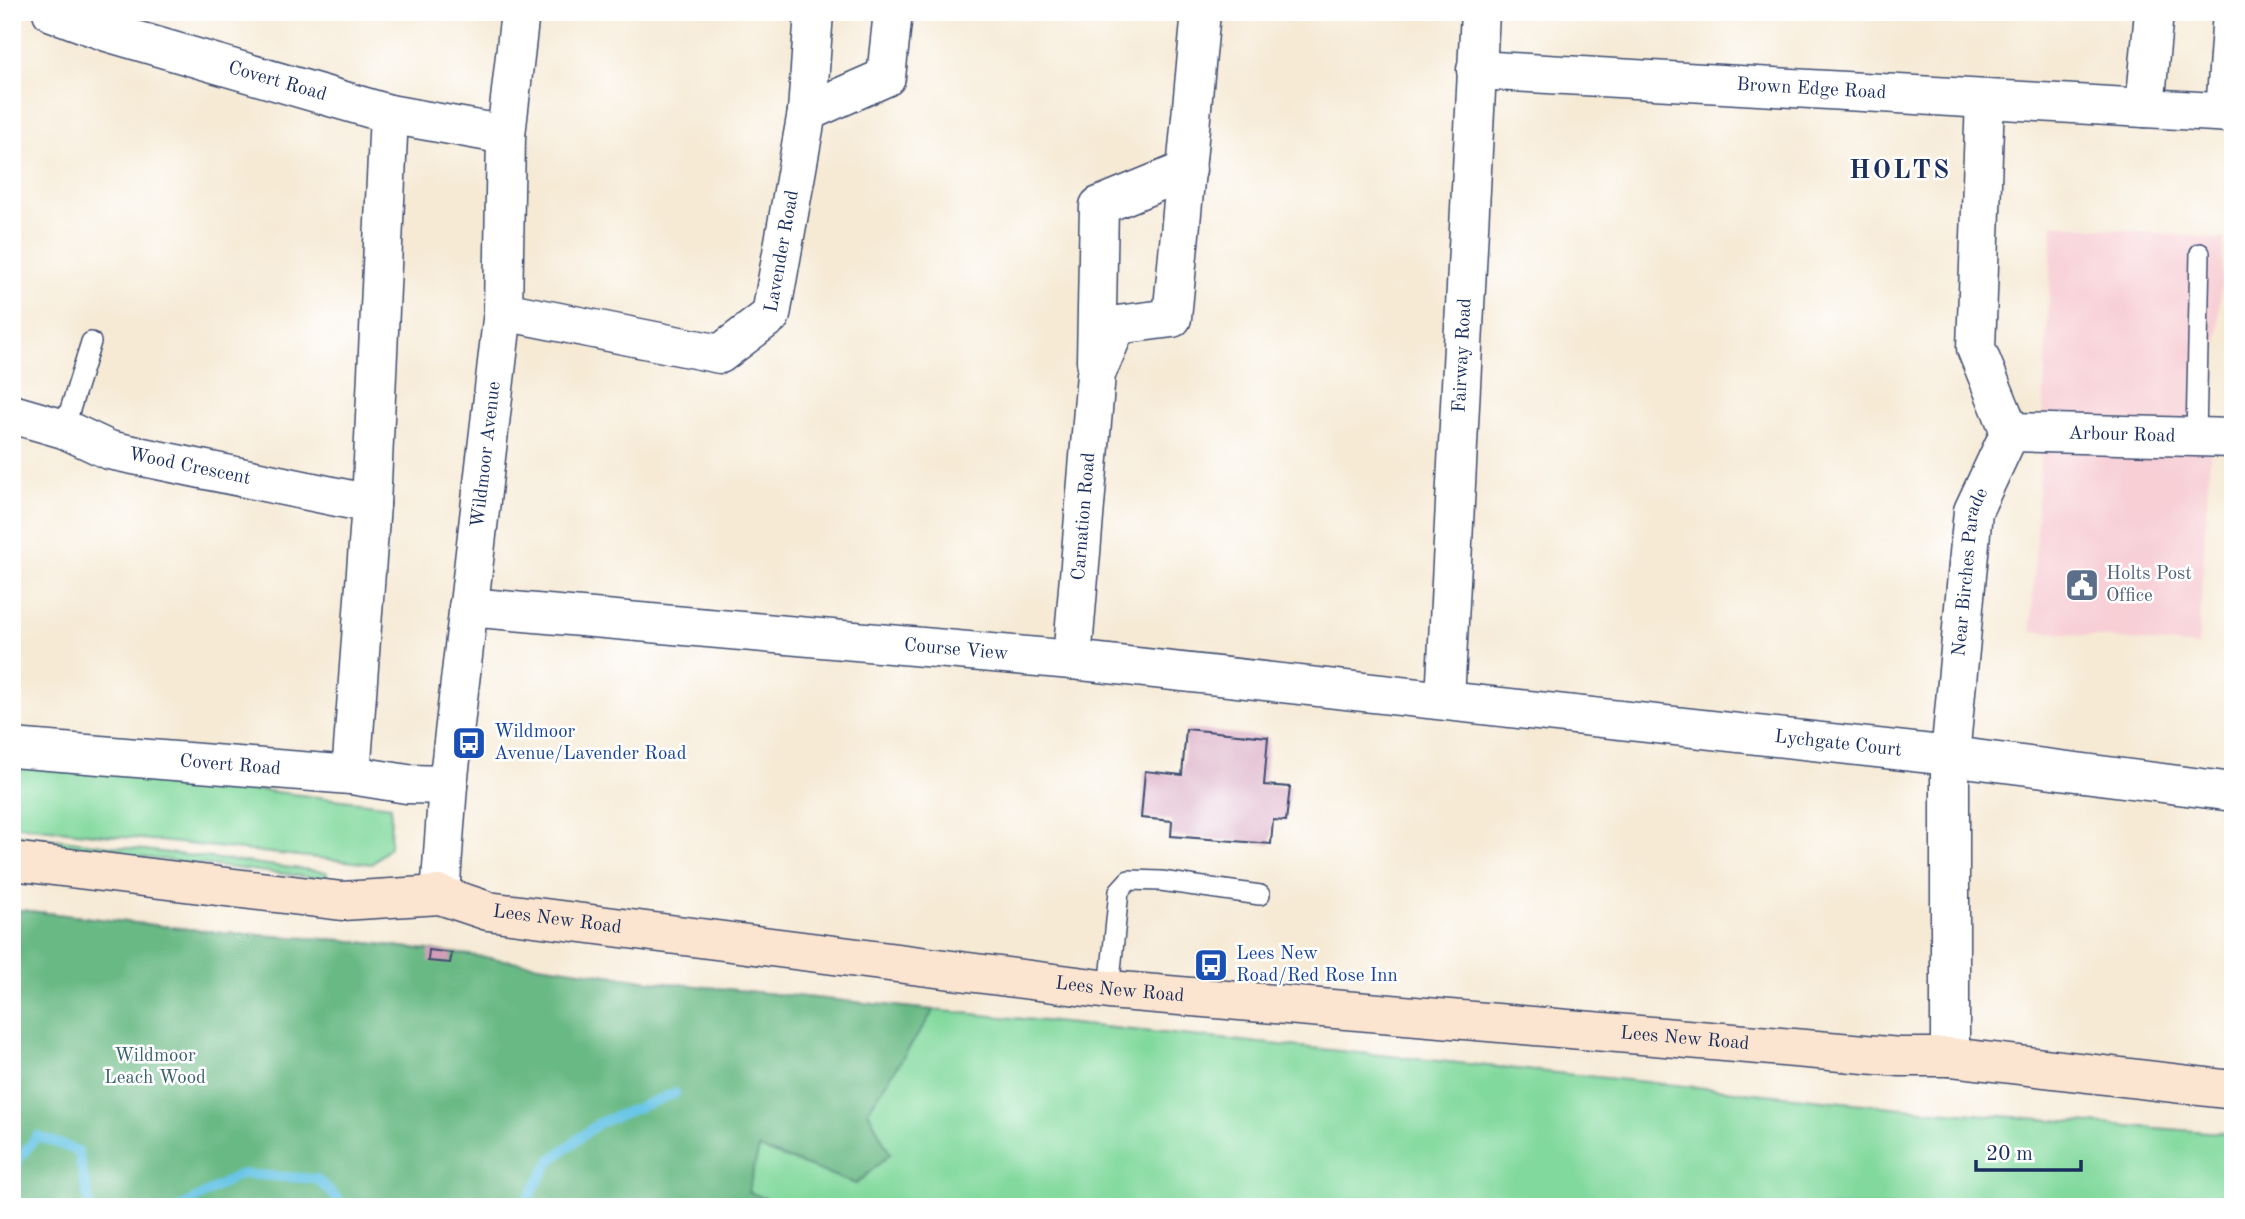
<svg xmlns="http://www.w3.org/2000/svg" width="2245" height="1219" font-family="'Old Standard TT',serif">
	<style>
		.built { fill: #f7cfd5 }
		.green { fill: #82d99d; stroke: #4e847e; stroke-width: 2 }
		.forest { fill: #69b984; stroke: #427471; stroke-width: 2 }
		.lines { fill: none; stroke-linecap: round; stroke-linejoin: round }
		.stream { stroke: #68c5e6; stroke-width: 10 }
		.building { fill: #d49db9 }
		.lane-casing { stroke: #3c4b70; stroke-width: 22 }
		.street-casing { stroke: #3c4b70; stroke-width: 41 }
		.secondary-casing { stroke: #3c4b70; stroke-width: 41 }
		.lane { stroke: #fff; stroke-width: 19 }
		.street { stroke: #fff; stroke-width: 38 }
		.secondary { stroke: #fce5d0; stroke-width: 38 }
		.labels { text-anchor: middle; dominant-baseline: central; stroke-width: 5; stroke-linejoin: round; paint-order: stroke }
		.street-label { font-size: 19px; fill: #1b2f5e; stroke: #fff }
		.service-label { font-size: 19px; fill: #4e5e75; stroke: #fff; text-anchor: start }
		.transit-label { font-size: 19px; fill: #164399; stroke: #fff; text-anchor: start }
		.park-label { font-size: 19px; fill: #3a6271; stroke: #fff }
		.district-label { font-size: 26px; font-weight: bold; letter-spacing: 2px; fill: #1b2f5e; stroke: #fff }
	</style>
	<rect width="100%" height="100%" fill="#fff"/>
	<filter id="ink" filterUnits="userSpaceOnUse"><feTurbulence type="fractalNoise" baseFrequency=".0143" numOctaves="2"/><feDisplacementMap in="SourceGraphic" scale="14" xChannelSelector="R" yChannelSelector="G"/><feConvolveMatrix kernelMatrix="1 2 1 2 8 2 1 2 1" color-interpolation-filters="sRGB"/></filter>
	<filter id="wash" filterUnits="userSpaceOnUse"><feTurbulence type="fractalNoise" baseFrequency=".00686" numOctaves="4" result="noise"/><feDisplacementMap in="SourceGraphic" scale="28" xChannelSelector="R" yChannelSelector="G"/><feGaussianBlur stdDeviation="1.57" result="paint"/><feColorMatrix in="noise" values="0 0 0 0 0 0 0 0 0 0 0 0 0 0 0 0 0 1.4 0 .05"/><feComposite in="paint" operator="in"/></filter>
	<g filter="url(#wash)">
		<rect width="100%" height="100%" fill="#f6ead5"/>
		<path class="built" d="M2053,224L2224,239L2198,646L2031,631Z"/>
		<path class="green" d="M12,760L391,806L390,847L372,864L12,825Z
			M12,834L327,872L326,879L12,842Z
			M12,909L224,933L342,940L429,950L657,982L1923,1110L2233,1134V1207H12Z"/>
		<path class="forest" d="M12,909L224,933L342,940L470,955L657,982L934,1010L868,1111L890,1154L856,1184L759,1148L748,1192L790,1207H12Z"/>
		<g class="lines">
			<path class="stream" d="M12,1161L16,1163L37,1136L78,1151L90,1207
				M181,1207L240,1174L317,1179L346,1207
				M523,1207L551,1160L599,1123L675,1093"/>
		</g>
		<g id="blocks">
			<path class="building" d="M1186,729L1268,737L1264,785L1290,787L1286,821L1273,820L1271,844L1171,836L1172,821L1141,818L1145,771L1182,775Z
				M429,950L452,953L450,963L428,961Z"/>
		</g>
	</g>
	<g filter="url(#ink)">
		<use href="#blocks" fill-opacity="0" stroke="#3c4b70" stroke-width="2"/>
		<g class="lines">
			<g class="lane-casing">
				<path id="lane" d="M64,429L91,342
					M2196,436L2200,253
					M1109,990L1119,891L1129,880L1161,881L1260,895"/>
			</g>
			<g class="street-casing">
				<g id="street">
					<path id="s1" d="M52,12L107,32L389,114L506,135"/>
					<path id="s2" d="M1476,70L2233,113"/>
					<path d="M2145,108L2154,12"/>
					<path d="M807,112L814,12"/>
					<path d="M2225,113L2232,12"/>
					<path id="s3" d="M503,311L720,354L771,315L807,112L886,77L893,12"/>
					<path d="M1096,361L1099,206L1187,170"/>
					<path id="s4" d="M12,414L64,429L109,450L371,504"/>
					<path id="s5" d="M2010,432L2233,438"/>
					<path id="s6" d="M468,607L1072,660L1950,756L2233,792"/>
					<path id="s7" d="M1072,660L1096,374L1117,325L1172,318L1201,12"/>
					<path id="s8" d="M1445,700L1480,12"/>
					<path id="s9" d="M12,748L351,775L407,784L448,785"/>
					<path d="M351,775L371,504L389,114"/>
					<path id="s10" d="M440,895L448,785L503,311L506,135L520,12"/>
					<path id="s11" d="M1950,1057V756L1973,511L2010,432L1976,348L1985,99"/>
				</g>
			</g>
			<g class="secondary-casing">
				<g id="secondary">
					<path id="s12" d="M12,861L342,901L440,895L488,911L1109,990L1900,1057H1950L2233,1090"/>
				</g>
			</g>
			<use href="#lane" class="lane"/>
			<use href="#street" class="street"/>
			<use href="#secondary" class="secondary"/>
		</g>
	</g>
	<defs>
		<g id="civic-square" transform="scale(1.75)"><rect x="-9" y="-9" width="18" height="18" rx="4" fill="#5c6f8a" stroke="#fff"/><path d="M-.6-6.5H3V-4.5H.6V-3L4-1V1h2V6H-6V1h2V-1L-.6-3ZM-1.2 2.5V6h2.4V2.5Z" fill="#fff"/></g>
		<g id="bus-square" transform="scale(1.75)"><rect x="-9" y="-9" width="18" height="18" rx="4" fill="#1a4fb4" stroke="#fff"/><path d="M-5-6H5V4H4V6H2V4H-2V6H-4V4H-5ZM-3.5-4V0h7V-4ZM-3.5 1.2v1.5H-2V1.2ZM2 1.2v1.5H3.5V1.2Z" fill="#fff"/></g>
	</defs>
	<g fill-rule="evenodd">
		<use href="#civic-square" x="2082" y="585"/>
		<use href="#bus-square" x="469" y="743"/>
		<use href="#bus-square" x="1211" y="965"/>
	</g>
	<g class="labels">
		<g class="street-label">
			<text stroke="none"><textPath href="#s1" startOffset="236">Covert Road</textPath></text>
			<text stroke="none"><textPath href="#s2" startOffset="336">Brown Edge Road</textPath></text>
			<text stroke="none"><textPath href="#s3" startOffset="350">Lavender Road</textPath></text>
			<text stroke="none"><textPath href="#s8" startOffset="345">Fairway Road</textPath></text>
			<text stroke="none"><textPath href="#s5" startOffset="112">Arbour Road</textPath></text>
			<text stroke="none"><textPath href="#s10" startOffset="443">Wildmoor Avenue</textPath></text>
			<text stroke="none"><textPath href="#s4" startOffset="186">Wood Crescent</textPath></text>
			<text stroke="none"><textPath href="#s7" startOffset="144">Carnation Road</textPath></text>
			<text stroke="none"><textPath href="#s11" startOffset="486">Near Birches Parade</textPath></text>
			<text stroke="none"><textPath href="#s6" startOffset="490">Course View</textPath></text>
			<text stroke="none"><textPath href="#s6" startOffset="1377">Lychgate Court</textPath></text>
			<text stroke="none"><textPath href="#s9" startOffset="219">Covert Road</textPath></text>
			<text stroke="none"><textPath href="#s12" startOffset="551">Lees New Road</textPath></text>
			<text stroke="none"><textPath href="#s12" startOffset="1118">Lees New Road</textPath></text>
			<text stroke="none"><textPath href="#s12" startOffset="1685">Lees New Road</textPath></text>
		</g>
		<g class="service-label">
			<text x="2106" y="574">Holts Post<tspan x="2106" dy="22">Office</tspan></text>
		</g>
		<g class="transit-label">
			<text x="494" y="732">Wildmoor<tspan x="494" dy="22">Avenue/Lavender Road</tspan></text>
			<text x="1236" y="954">Lees New<tspan x="1236" dy="22">Road/Red Rose Inn</tspan></text>
		</g>
		<g class="park-label">
			<text x="155" y="1056">Wildmoor<tspan x="155" dy="22">Leach Wood</tspan></text>
		</g>
		<g class="district-label">
			<text x="1900" y="171">HOLTS</text>
		</g>
	</g>
	<rect width="2245" height="1219" fill="none" stroke="#fff" stroke-width="42"/>
	<path d="M1976 1160v10h105v-10" fill="none" stroke="#1b2f5e" stroke-width="3.5"/>
	<text x="1986" y="1160" font-size="21" fill="#1b2f5e" stroke="#ffffff" stroke-width="5" paint-order="stroke">20 m</text>
</svg>
